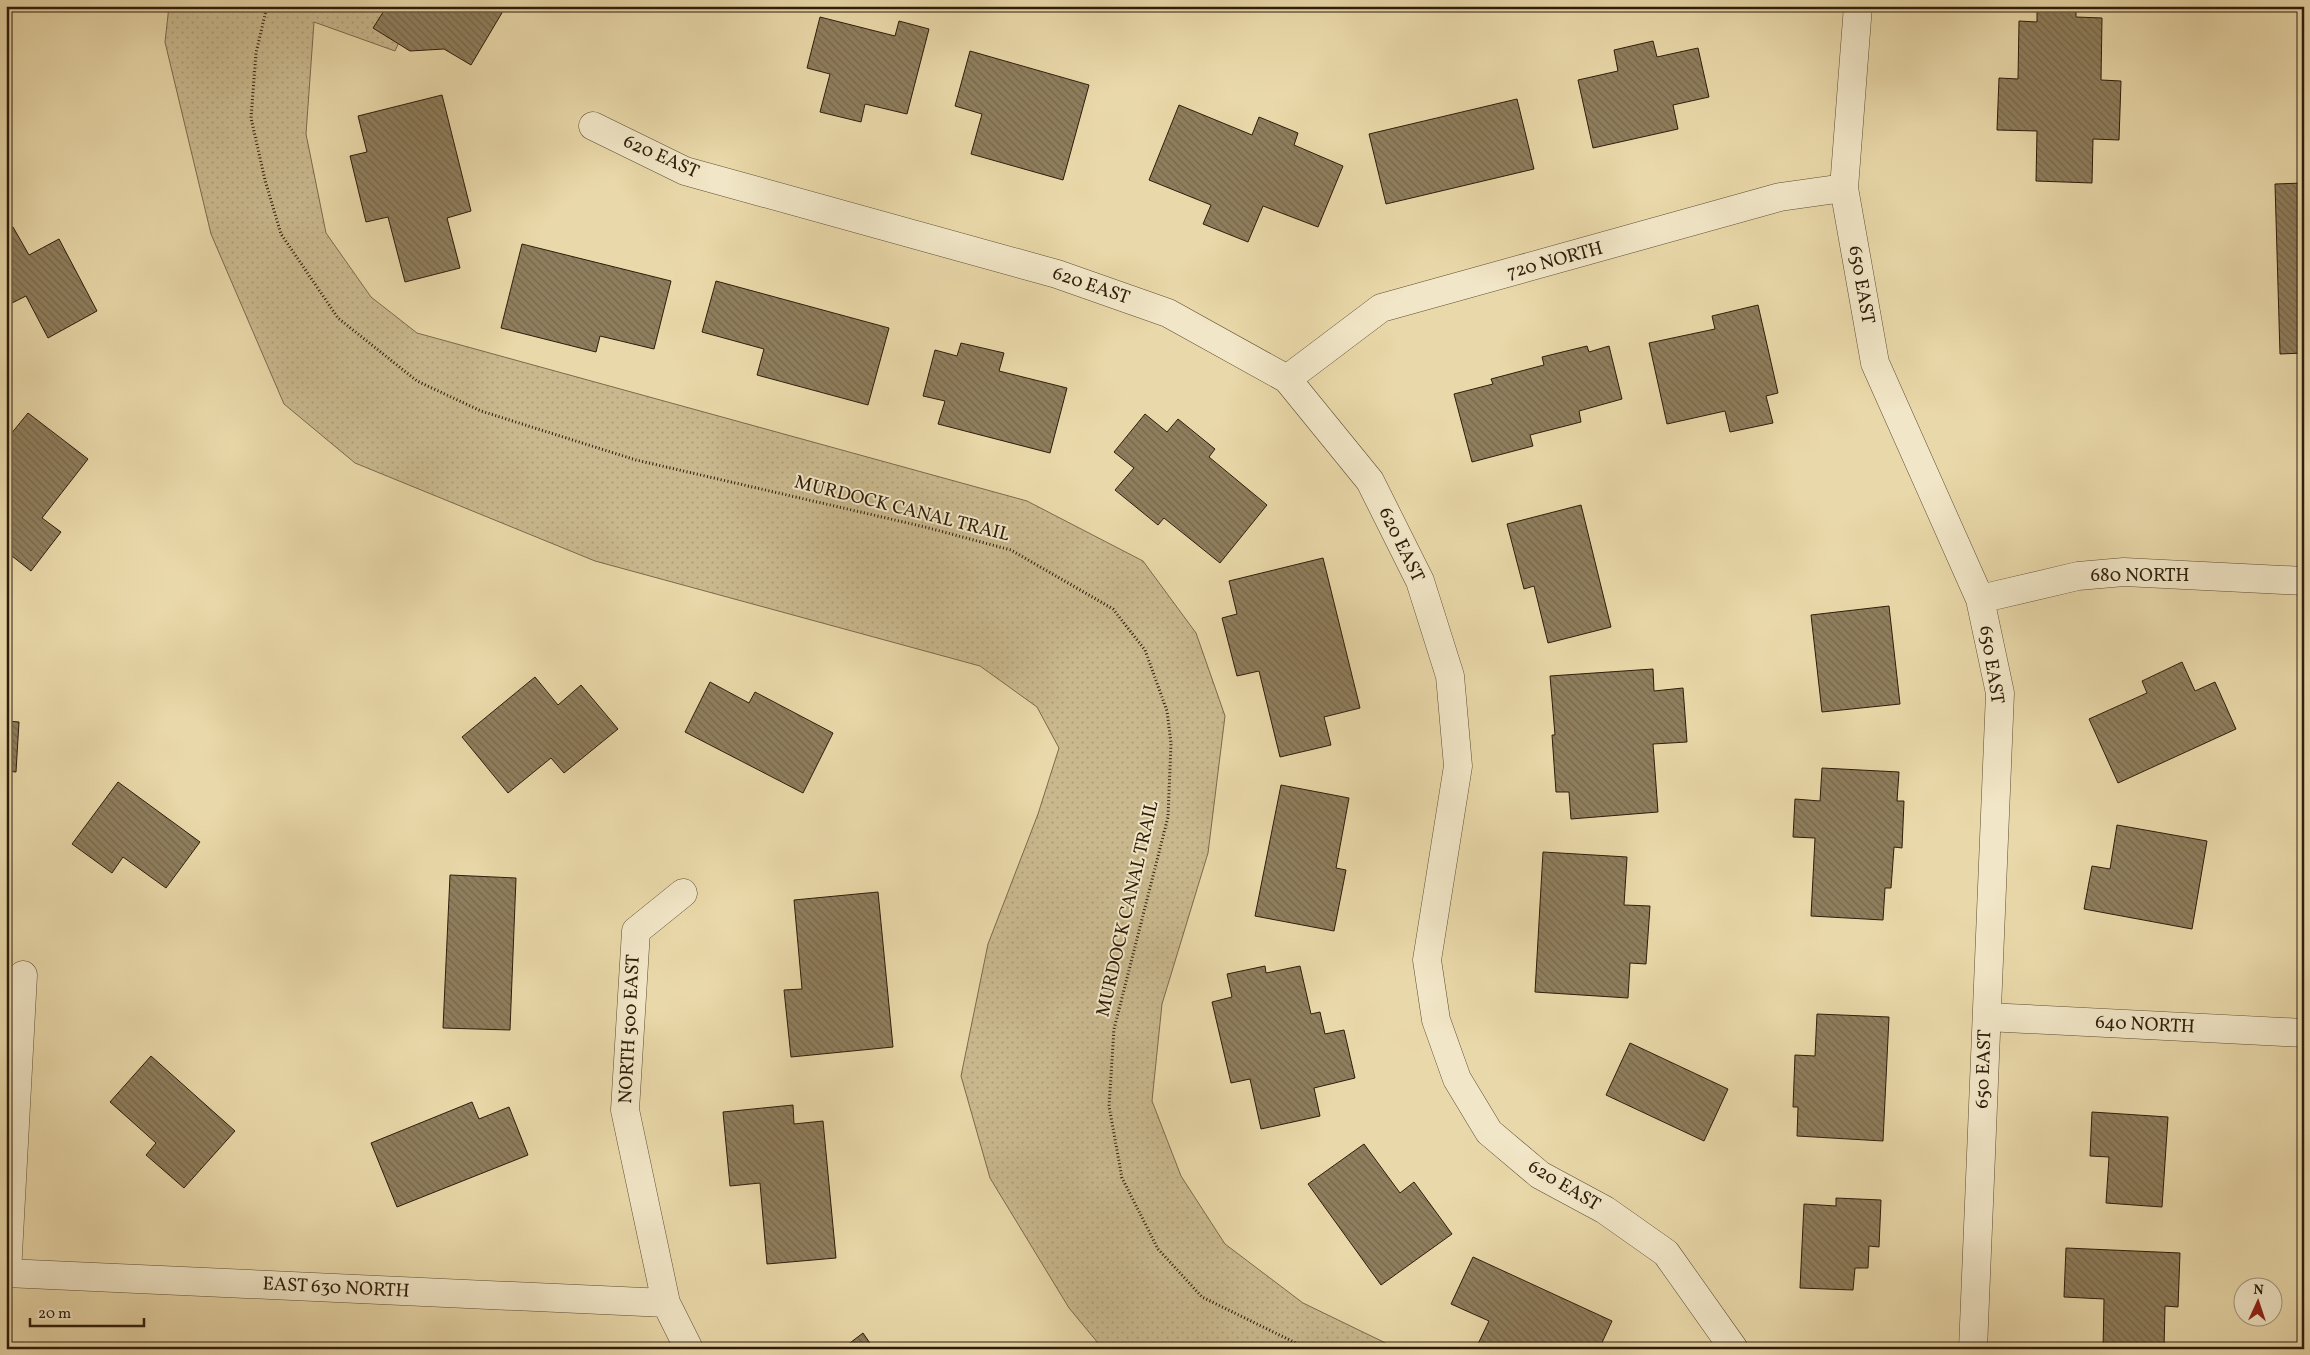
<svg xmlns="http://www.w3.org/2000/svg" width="2310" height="1355" font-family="Vollkorn,serif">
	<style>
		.grass { fill: url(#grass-dots); stroke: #7c6a4c }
		.building { fill: url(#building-back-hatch); stroke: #2e1d0b }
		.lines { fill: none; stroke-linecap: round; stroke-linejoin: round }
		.minor-casing { stroke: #5d4c32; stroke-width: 29 }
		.path { stroke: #2e1d0b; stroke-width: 3; stroke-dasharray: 1 2.5; stroke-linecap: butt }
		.minor { stroke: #f1e6c7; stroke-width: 28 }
		.labels { text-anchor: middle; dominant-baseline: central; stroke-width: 4; stroke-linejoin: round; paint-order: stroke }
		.street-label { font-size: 19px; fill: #2e1d0b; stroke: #f1e6c7 }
	</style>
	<defs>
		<pattern id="grass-dots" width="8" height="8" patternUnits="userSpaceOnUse" patternTransform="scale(1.25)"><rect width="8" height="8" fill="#c9b88e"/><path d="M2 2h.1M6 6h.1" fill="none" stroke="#ad9e79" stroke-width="1.8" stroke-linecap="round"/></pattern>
		<pattern id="building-back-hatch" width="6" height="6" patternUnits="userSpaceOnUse" patternTransform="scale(1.25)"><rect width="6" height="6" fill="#8f7e5d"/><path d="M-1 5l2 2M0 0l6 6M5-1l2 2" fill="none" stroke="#75674b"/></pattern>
	</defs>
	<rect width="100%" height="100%" fill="#e9d8a9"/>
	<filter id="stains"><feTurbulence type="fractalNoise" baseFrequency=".004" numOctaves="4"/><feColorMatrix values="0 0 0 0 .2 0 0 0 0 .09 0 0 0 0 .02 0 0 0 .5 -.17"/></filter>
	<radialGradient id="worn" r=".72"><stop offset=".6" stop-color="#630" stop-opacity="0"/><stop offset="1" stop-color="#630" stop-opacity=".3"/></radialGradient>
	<path class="grass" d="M169,6H415L395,51L314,22L306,134L326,233L371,297L417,333L1027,501L1143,561L1196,633L1225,716L1208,853L1162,1004L1152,1101L1181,1176L1225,1244L1303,1303L1398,1349H1103L1069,1308L990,1178L961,1076L988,944L1038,814L1059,748L1037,707L980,666L595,561L355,463L284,404L211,234L165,42Z"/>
	<path class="building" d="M387,6H506L471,65L444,49L410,51L373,28Z
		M2037,6H2076V17L2102,18L2101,80L2121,81L2119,140L2093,139L2092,183L2036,181L2037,131L1997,130L1999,78L2018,79L2019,21L2037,22Z
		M820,17L895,36L899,21L929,29L907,114L865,104L861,122L820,112L830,74L807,68Z
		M1653,41L1657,57L1698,48L1709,97L1673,105L1678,129L1593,148L1578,80L1618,71L1614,50Z
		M970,51L1089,85L1063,180L971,154L982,114L955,106Z
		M442,95L471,211L447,218L460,268L405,282L388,217L366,222L350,156L367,152L358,116Z
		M1517,99L1534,169L1386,204L1369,134Z
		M1179,105L1252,135L1259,117L1298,133L1294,145L1343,166L1318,227L1263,206L1248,242L1203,224L1211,205L1149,180Z
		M2304,183V353L2280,354L2275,184Z
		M13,227L29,255L59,239L97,311L48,338L26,296L6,306V230Z
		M522,244L671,281L654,349L600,336L596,352L501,328Z
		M716,281L889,328L868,405L757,375L764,349L702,332Z
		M1758,305L1778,393L1766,396L1773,423L1730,432L1725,411L1667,424L1649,343L1715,329L1712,316Z
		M961,343L1004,353L999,371L1067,388L1050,453L938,424L945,401L923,396L935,350L957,356Z
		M1587,346L1589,352L1609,346L1622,399L1579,411L1581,422L1530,435L1533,446L1472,462L1454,394L1493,384L1491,379L1544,365L1542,357Z
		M28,413L88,459L42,518L61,532L31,571L12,556L6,563V440Z
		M1145,414L1167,432L1178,419L1215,449L1209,457L1267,505L1220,563L1164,518L1158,525L1115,490L1134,468L1114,452Z
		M1581,505L1611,627L1548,643L1534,586L1524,589L1507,524Z
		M1323,558L1360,708L1324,717L1331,745L1280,757L1259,671L1237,676L1222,618L1237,614L1229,581Z
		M1889,606L1900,704L1822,712L1811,615Z
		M2182,662L2195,691L2215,682L2236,729L2118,783L2089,719L2147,693L2142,681Z
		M1653,669L1654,691L1683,688L1687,742L1653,744L1658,812L1571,819L1569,792H1556L1552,735H1555L1550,676Z
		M535,677L558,705L581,685L618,729L564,773L551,758L508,793L462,737Z
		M710,682L749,703L755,692L833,733L803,793L685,732Z
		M6,721L19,722L16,772L6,771Z
		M1822,768L1899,772L1897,801H1904L1902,848L1894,847L1891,888H1885L1883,920L1811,916L1815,838L1793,837L1795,799L1820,801Z
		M118,782L200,842L166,888L123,857L112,873L72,844Z
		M1281,785L1349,798L1336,868L1346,870L1334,931L1255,916Z
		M2117,825L2207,841L2192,929L2084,909L2092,866L2110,869Z
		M1543,852L1627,857L1624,905L1650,906L1646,964L1630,963L1628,998L1535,992Z
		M450,875L516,878L510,1030L443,1028Z
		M2304,877V923H2301Z
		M878,892L893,1047L791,1057L784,990L802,989L794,900Z
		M1265,966L1266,973L1300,966L1311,1014L1320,1012L1325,1034L1344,1030L1355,1078L1314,1088L1320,1116L1261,1129L1250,1079L1231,1083L1212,1002L1232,997L1227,974Z
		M1817,1014L1889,1017L1883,1141L1797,1136L1798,1107H1793L1795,1055L1815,1056Z
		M1630,1043L1728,1089L1704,1141L1606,1095Z
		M151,1056L235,1131L184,1188L146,1155L156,1143L110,1102Z
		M472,1102L479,1119L509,1107L528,1155L397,1207L371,1143Z
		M793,1105L794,1124L823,1121L836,1258L767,1264L760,1183L730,1186L723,1112Z
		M2092,1112L2168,1117L2162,1207L2106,1203L2109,1157L2090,1156Z
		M1364,1144L1400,1193L1414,1182L1452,1234L1381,1285L1308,1184Z
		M1836,1198L1881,1200L1879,1247L1869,1246L1868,1268H1855L1853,1290L1800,1288L1804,1204L1836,1206Z
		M2066,1248L2180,1253L2178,1307L2165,1306L2164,1349H2103L2104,1299L2064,1297Z
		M1473,1257L1612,1321L1599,1349H1488L1478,1344L1489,1321L1451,1304Z
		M863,1333L874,1349H842Z"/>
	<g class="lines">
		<g class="minor-casing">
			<path id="minor" d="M1858,6L1844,188L1875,363L1980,599L2000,693L1973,1349
				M593,126L685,171L1057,274L1168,313L1287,379L1370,481L1420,581L1450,676L1458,766L1427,960L1436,1020L1457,1079L1489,1132L1540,1175L1605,1210L1666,1253L1734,1349
				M1287,379L1381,308L1780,197L1844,188
				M1980,599L2078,576L2124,572L2304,581
				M683,893L636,931L625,1110L666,1303L689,1349
				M1987,1017L2304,1033
				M6,1273L666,1303
				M7,1273L23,975"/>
		</g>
		<path class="path" d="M267,6L256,53L251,118L265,180L281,234L338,318L417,381L481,411L636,460L925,527L1011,550L1113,609L1145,650L1167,711L1171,743L1168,817L1114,1029L1109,1106L1122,1178L1158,1249L1202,1297L1308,1349"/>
		<use href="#minor" class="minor"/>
	</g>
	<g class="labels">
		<g class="street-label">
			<text transform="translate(661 157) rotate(24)">620 EAST</text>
			<text transform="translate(1555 261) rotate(-15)">720 NORTH</text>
			<text transform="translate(1861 285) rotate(80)">650 EAST</text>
			<text transform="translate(1091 286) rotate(19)">620 EAST</text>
			<text transform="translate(902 509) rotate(14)">MURDOCK CANAL TRAIL</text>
			<text transform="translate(1401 545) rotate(64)">620 EAST</text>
			<text x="2140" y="576">680 NORTH</text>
			<text transform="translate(1991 665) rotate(81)">650 EAST</text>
			<text transform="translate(1128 909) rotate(-77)">MURDOCK CANAL TRAIL</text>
			<text transform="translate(2145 1025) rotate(3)">640 NORTH</text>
			<text transform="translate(630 1029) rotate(-87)">NORTH 500 EAST</text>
			<text transform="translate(1984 1069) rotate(-88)">650 EAST</text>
			<text transform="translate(1564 1186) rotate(31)">620 EAST</text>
			<text transform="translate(336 1288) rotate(3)">EAST 630 NORTH</text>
		</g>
	</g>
	<rect width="2310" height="1355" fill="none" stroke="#e9d8a9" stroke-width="25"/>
	<rect x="8" y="8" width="2295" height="1340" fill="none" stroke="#2e1d0b" stroke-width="2.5"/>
	<rect x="12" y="12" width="2285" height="1330" fill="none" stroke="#2e1d0b"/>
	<g transform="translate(2258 1302) rotate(3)"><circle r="24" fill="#f1e6c7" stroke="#a3967c"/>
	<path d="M0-4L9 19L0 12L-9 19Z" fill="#8f2418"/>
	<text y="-8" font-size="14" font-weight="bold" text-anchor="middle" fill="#2e1d0b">N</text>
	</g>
	<path d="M30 1318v8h114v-8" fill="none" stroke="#2e1d0b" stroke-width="2.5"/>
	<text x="38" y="1318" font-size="15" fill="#2e1d0b" stroke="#f1e6c7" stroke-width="4" paint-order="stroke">20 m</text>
	<rect width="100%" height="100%" filter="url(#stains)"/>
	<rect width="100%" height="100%" fill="url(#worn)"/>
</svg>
